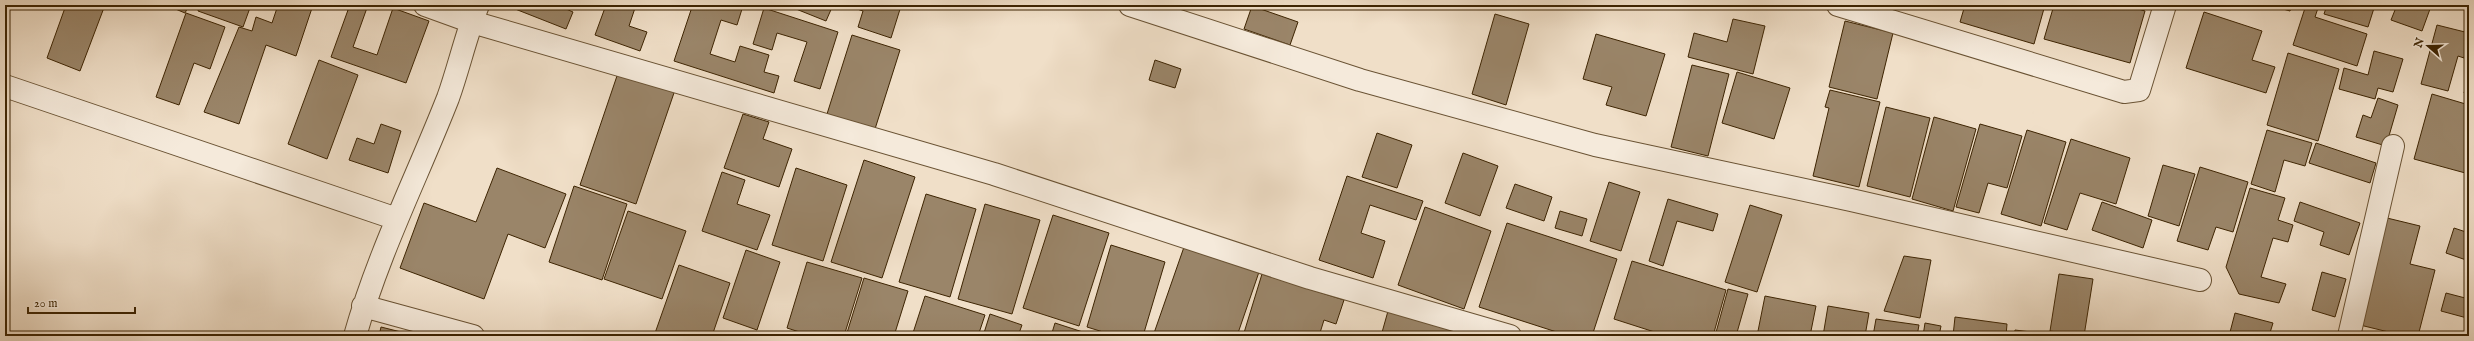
<svg xmlns="http://www.w3.org/2000/svg" width="2474" height="341" font-family="'IM FELL English',serif">
	<style>
		.building { fill: #9a8569; stroke: #3d2402 }
		.lines { fill: none; stroke-linecap: round; stroke-linejoin: round }
		.minor-casing { stroke: #6a5334; stroke-width: 24 }
		.minor { stroke: #f5eadb; stroke-width: 22 }
	</style>
	<rect width="100%" height="100%" fill="#f0dfc8"/>
	<filter id="stains"><feTurbulence type="fractalNoise" baseFrequency=".005" numOctaves="4"/><feColorMatrix values="0 0 0 0 .2 0 0 0 0 .09 0 0 0 0 .02 0 0 0 .5 -.17"/></filter>
	<radialGradient id="worn" r=".72"><stop offset=".6" stop-color="#630" stop-opacity="0"/><stop offset="1" stop-color="#630" stop-opacity=".3"/></radialGradient>
	<path class="building" d="M66,5H105L80,71L47,58Z
		M166,5H189L185,13Z
		M199,5H251L243,27L198,11Z
		M278,5H313L296,56L266,45L239,124L204,112L239,27L252,31L256,17L272,23Z
		M334,5H368L353,47L377,55L393,8L429,21L406,83L331,57L348,10Z
		M505,5H557L573,12L566,29Z
		M606,5H636L629,26L647,32L640,51L595,35Z
		M686,5H728L742,9L737,25L721,20L710,54L735,62L740,46L769,55L764,72L779,76L774,93L674,61L692,7Z
		M786,5H833L826,21Z
		M852,5L901,6L891,38L858,27L863,11L851,7Z
		M1965,5H2045L2034,44L1960,22Z
		M2054,5H2124L2145,11L2130,63L2044,39Z
		M2269,5H2292L2290,11Z
		M2306,5H2319L2315,17L2367,34L2357,66L2293,45Z
		M2327,5H2375L2368,27L2324,14Z
		M2397,5H2420L2430,9L2422,31L2391,20Z
		M1252,6L1298,22L1290,45L1244,29Z
		M764,8L838,32L820,89L794,81L807,42L777,33L772,50L753,44Z
		M2204,12L2262,31L2252,60L2275,67L2266,93L2186,68Z
		M186,13L225,27L210,69L194,63L179,105L156,97Z
		M1495,14L1529,24L1506,105L1472,94Z
		M1733,19L1765,26L1753,74L1688,57L1694,33L1727,42Z
		M1845,21L1893,33L1877,99L1829,87Z
		M2437,25L2469,33L2464,58L2458,56L2448,91L2421,84Z
		M1596,34L1665,54L1646,116L1606,105L1612,87L1583,79Z
		M852,35L900,50L875,129L827,114Z
		M2374,51L2403,59L2393,92L2378,88L2375,99L2339,89L2344,68L2368,75Z
		M2288,53L2339,69L2318,141L2267,125Z
		M319,60L358,75L327,159L288,144Z
		M1155,60L1181,69L1175,88L1149,80Z
		M1692,65L1729,74L1708,156L1671,147Z
		M620,67L676,87L636,204L580,185Z
		M1737,72L1790,88L1774,139L1722,123Z
		M2469,76V94L2464,93Z
		M1830,90L1880,102L1859,187L1813,176L1829,108L1825,107Z
		M2432,94L2469,105V174L2414,159Z
		M2378,98L2398,105L2386,146L2356,137L2363,115L2371,118Z
		M1886,107L1930,118L1910,197L1867,186Z
		M743,114L769,122L763,139L792,149L779,187L724,168Z
		M1934,117L1976,129L1953,211L1912,199Z
		M381,124L401,131L388,173L349,160L357,138L374,144Z
		M1980,124L2022,136L2007,188L1988,183L1979,213L1956,207Z
		M2027,130L2066,142L2041,226L2001,214Z
		M2267,130L2312,143L2305,166L2284,160L2275,192L2251,184Z
		M1377,133L1412,145L1397,188L1362,177Z
		M2071,139L2130,158L2116,204L2080,193L2067,230L2044,223Z
		M2316,143L2376,163L2370,183L2309,163Z
		M1463,153L1498,166L1480,216L1445,203Z
		M864,160L915,177L882,278L831,262Z
		M2163,165L2195,174L2179,226L2148,216Z
		M2200,167L2248,182L2233,232L2216,227L2208,250L2177,241Z
		M497,168L566,194L545,248L508,234L484,299L400,268L424,203L476,222Z
		M796,168L847,185L823,261L772,245Z
		M722,172L745,180L737,204L770,215L757,250L702,231Z
		M1347,176L1423,201L1416,220L1370,205L1361,233L1385,241L1373,278L1319,260Z
		M1609,182L1640,192L1621,251L1590,241Z
		M1515,184L1552,197L1544,221L1506,208Z
		M574,186L627,204L602,280L549,262Z
		M2250,188L2285,198L2278,220L2293,225L2288,242L2273,238L2261,277L2286,284L2279,303L2239,294L2226,267Z
		M926,194L976,209L950,297L899,282Z
		M1668,199L1718,214L1713,231L1677,221L1663,266L1649,261Z
		M2102,202L2152,220L2143,248L2092,230Z
		M2300,202L2360,223L2349,255L2320,245L2324,232L2294,221Z
		M985,204L1040,220L1012,314L958,299Z
		M1750,205L1782,215L1757,292L1725,282Z
		M1425,207L1491,231L1464,309L1398,285Z
		M628,211L686,231L662,299L604,279Z
		M1560,211L1587,219L1582,236L1555,228Z
		M1053,215L1109,233L1079,326L1023,308Z
		M2387,218L2420,226L2410,264L2435,270L2418,336H2405L2360,325Z
		M1507,223L1617,259L1592,336H1569L1479,307Z
		M2454,228L2469,233V261L2446,253Z
		M1111,245L1165,262L1143,336H1116L1087,327Z
		M1184,247L1259,272L1237,336H1153Z
		M746,250L780,262L757,330L723,318Z
		M1904,256L1931,260L1920,318L1884,311Z
		M1632,261L1726,290L1713,336H1667L1614,319Z
		M807,262L862,278L844,336H812L787,328Z
		M679,265L730,283L712,336H654Z
		M2322,272L2346,279L2335,317L2312,310Z
		M1262,274L1344,300L1336,324L1324,320L1319,336H1243Z
		M2059,274L2093,279L2084,336L2050,331Z
		M864,278L908,291L894,336H846Z
		M1728,289L1748,294L1736,336H1715Z
		M2446,293L2469,299L2467,318L2441,311Z
		M925,296L985,315L978,336H912Z
		M1765,296L1816,306L1810,336H1757Z
		M1828,306L1869,313L1865,336H1823Z
		M1388,311L1458,332L1456,336H1381Z
		M2235,313L2273,323L2269,336H2229Z
		M990,314L1022,325L1018,336H983Z
		M1955,317L2007,324L2006,336H1953Z
		M1876,319L1919,325L1917,336H1873Z
		M1055,323L1089,334L1088,336H1051Z
		M1925,323L1941,326L1939,336H1923Z
		M381,327L417,336H379Z
		M2015,330L2047,334L2046,336H2014Z"/>
	<g class="lines">
		<g class="minor-casing">
			<path id="minor" d="M425,5L472,22L994,174L1310,278L1510,336
				M1130,5L1360,80L1595,145L1851,200L2200,280
				M1838,5L2124,92L2139,90L2165,5
				M5,86L397,219
				M363,306L473,336
				M355,336C378,254 417,177 448,98C459,67 466,35 478,5
				M2349,336L2393,146"/>
		</g>
		<use href="#minor" class="minor"/>
	</g>
	<rect width="2474" height="341" fill="none" stroke="#f0dfc8" stroke-width="20"/>
	<rect x="6" y="6" width="2462" height="329" fill="none" stroke="#3d2402" stroke-width="2"/>
	<rect x="10" y="10" width="2454" height="321" fill="none" stroke="#3d2402"/>
	<g transform="translate(2428 46) rotate(290)" stroke="#f5eadb" stroke-width="3" paint-order="stroke">
	<path d="M0-3L7 15L0 10L-7 15Z" fill="#3d2402"/>
	<text y="-6" font-size="11" font-weight="bold" text-anchor="middle" fill="#3d2402">N</text>
	</g>
	<path d="M28 307v6h107v-6" fill="none" stroke="#3d2402" stroke-width="2"/>
	<text x="34" y="307" font-size="12" fill="#3d2402" stroke="#f5eadb" stroke-width="3" paint-order="stroke">20 m</text>
	<rect width="100%" height="100%" filter="url(#stains)"/>
	<rect width="100%" height="100%" fill="url(#worn)"/>
</svg>
